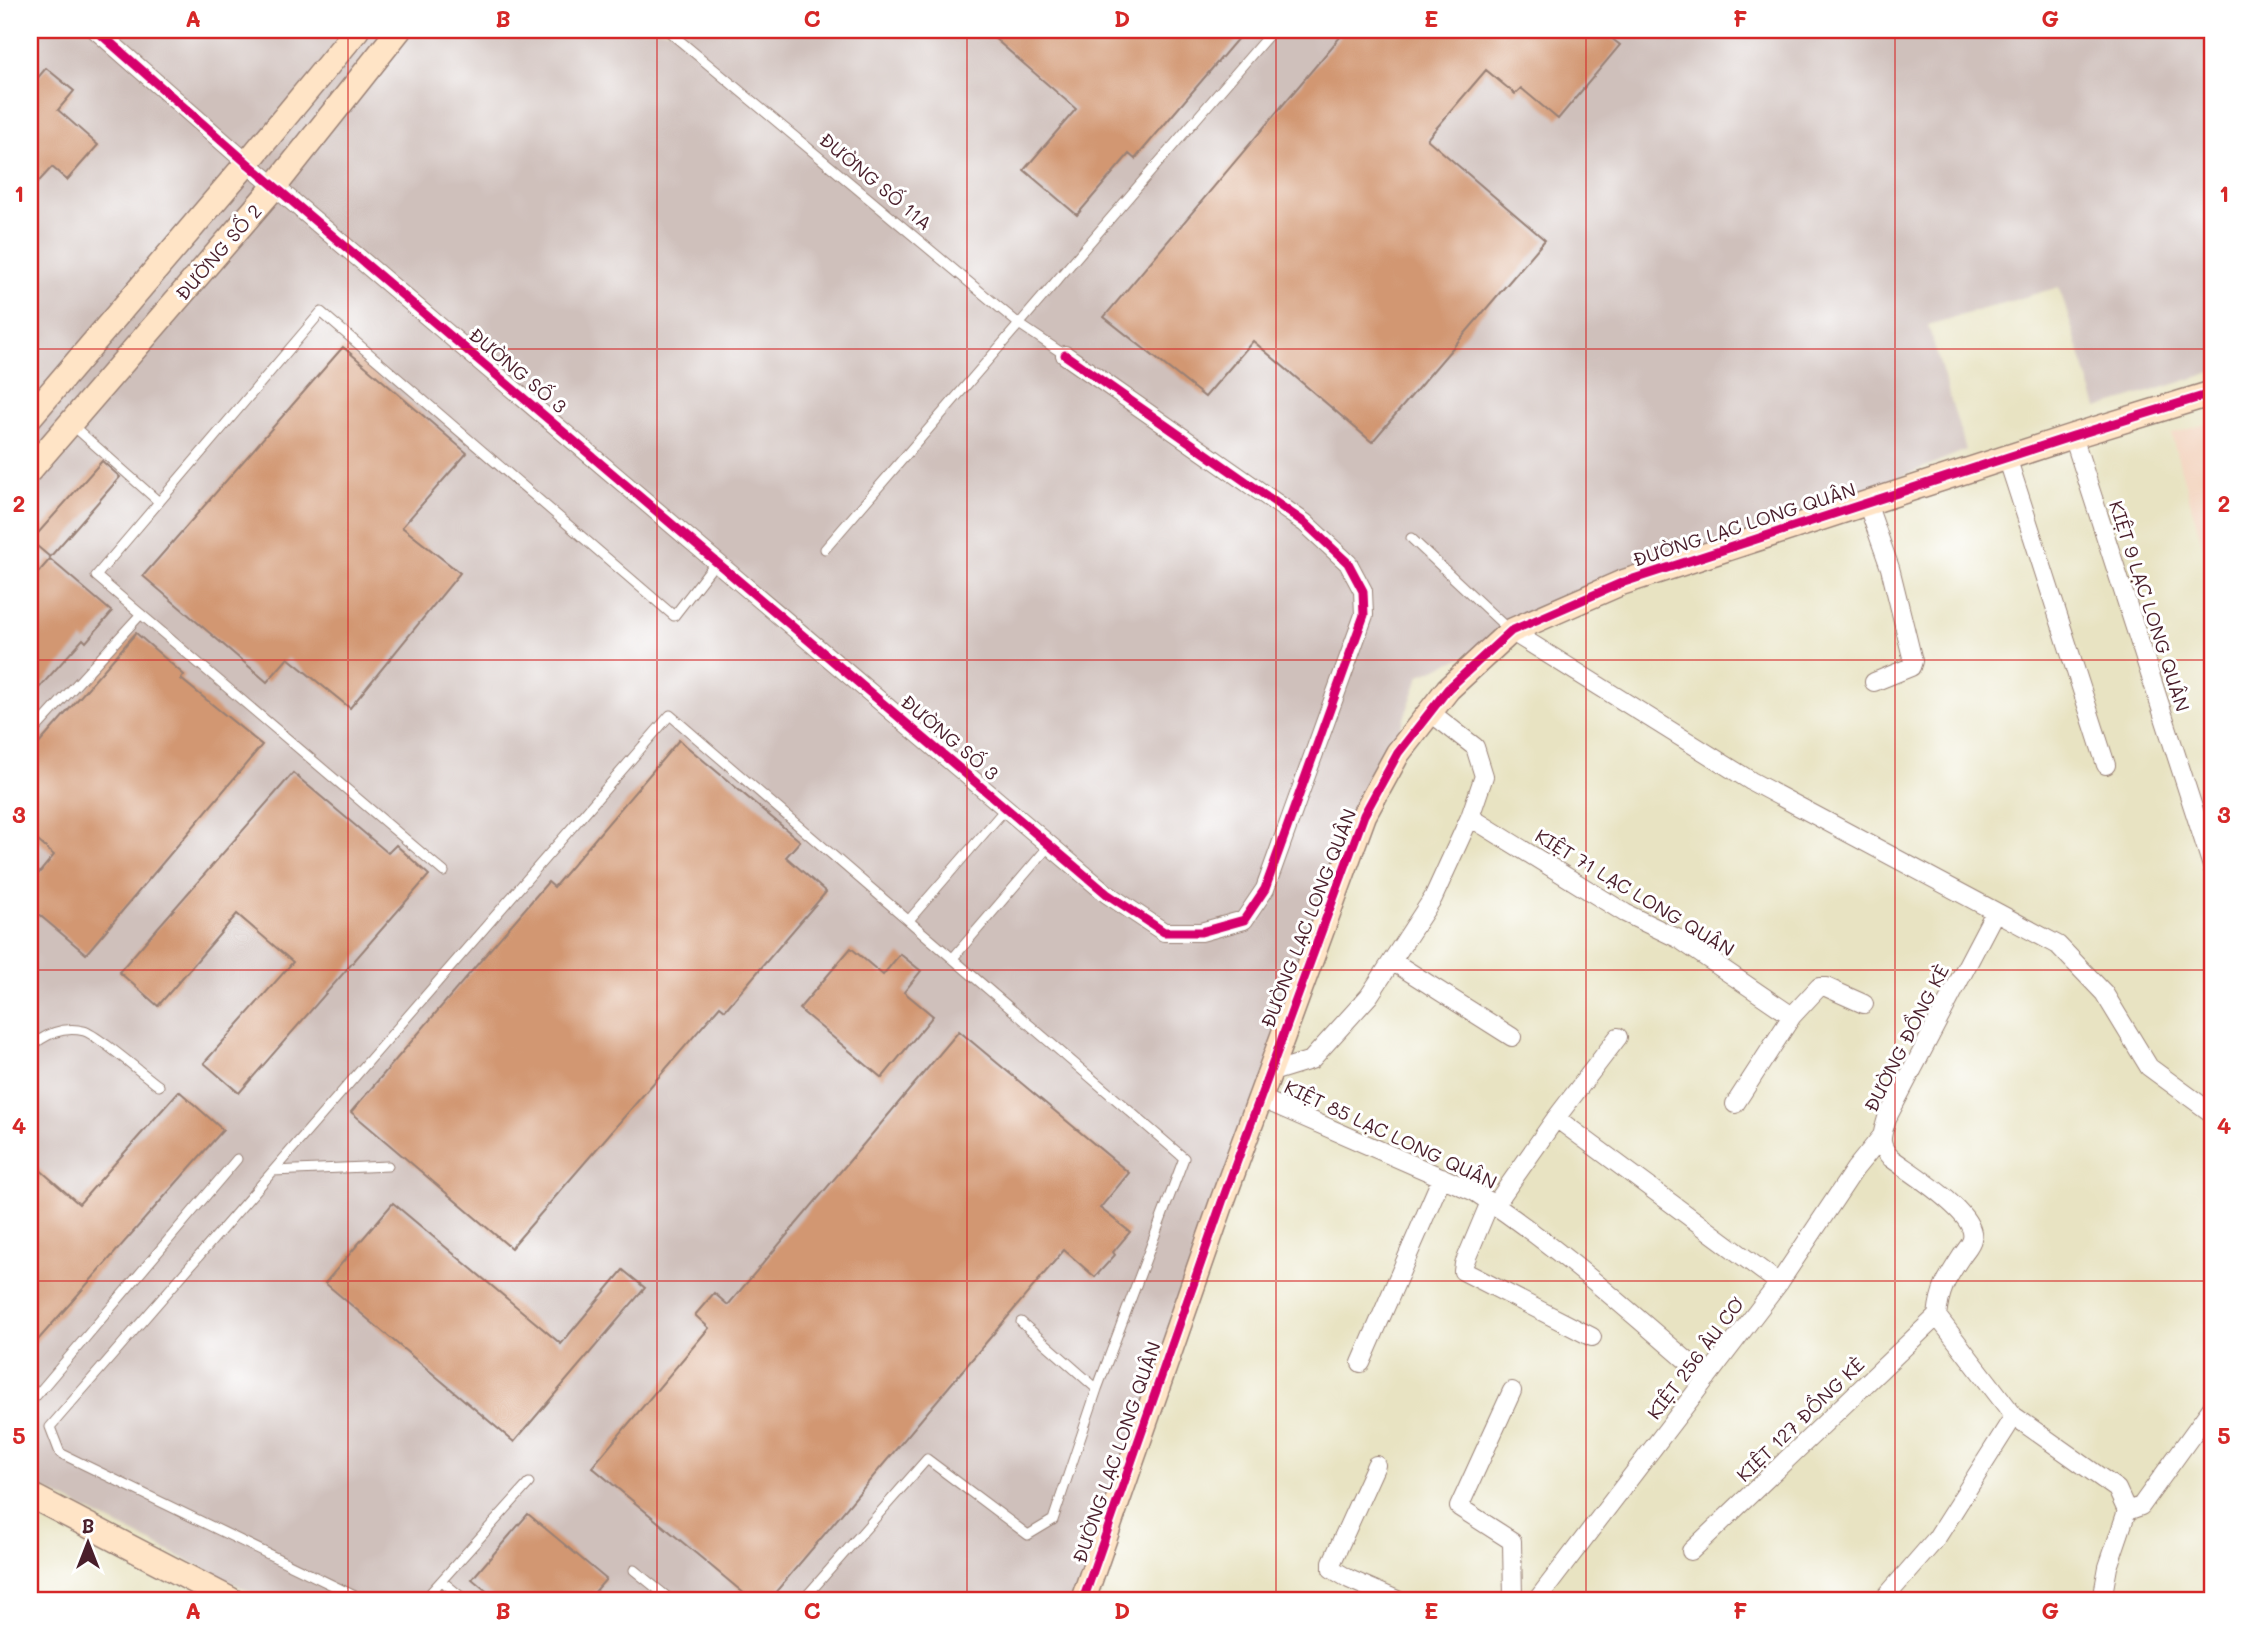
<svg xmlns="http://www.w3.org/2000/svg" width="2243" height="1630" font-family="Mali,sans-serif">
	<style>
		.built { fill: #f3d4bf }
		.industrial { fill: #cfc0bb }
		.building { fill: #d29772 }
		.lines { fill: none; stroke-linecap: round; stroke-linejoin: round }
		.lane-casing { stroke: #998176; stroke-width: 11 }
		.street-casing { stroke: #998176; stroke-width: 20 }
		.secondary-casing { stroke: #998176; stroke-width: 27 }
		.lane { stroke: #fff; stroke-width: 9 }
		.street { stroke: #fff; stroke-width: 18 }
		.secondary { stroke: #ffe4c6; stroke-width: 24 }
		.cycleway-casing { stroke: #fff; stroke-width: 13 }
		.cycleway { stroke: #d6006c; stroke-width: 9 }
		.grid { fill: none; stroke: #d62828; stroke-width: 2; stroke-opacity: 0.55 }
		.labels { text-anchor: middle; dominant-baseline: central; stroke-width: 6; stroke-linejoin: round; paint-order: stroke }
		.street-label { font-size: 19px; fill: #4a1f2b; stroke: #fff }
		.neatline { fill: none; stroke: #d62828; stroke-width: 2.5 }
		.grid-label { font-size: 23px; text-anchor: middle; font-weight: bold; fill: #d62828 }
	</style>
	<rect width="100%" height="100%" fill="#fff"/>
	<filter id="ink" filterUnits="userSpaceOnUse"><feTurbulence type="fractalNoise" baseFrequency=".0143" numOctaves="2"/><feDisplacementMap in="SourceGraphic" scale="14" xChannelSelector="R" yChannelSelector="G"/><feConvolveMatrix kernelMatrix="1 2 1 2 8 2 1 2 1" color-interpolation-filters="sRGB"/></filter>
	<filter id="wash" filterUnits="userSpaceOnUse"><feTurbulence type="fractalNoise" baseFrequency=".00686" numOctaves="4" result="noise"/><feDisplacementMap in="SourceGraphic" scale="28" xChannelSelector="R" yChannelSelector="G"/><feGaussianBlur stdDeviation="1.57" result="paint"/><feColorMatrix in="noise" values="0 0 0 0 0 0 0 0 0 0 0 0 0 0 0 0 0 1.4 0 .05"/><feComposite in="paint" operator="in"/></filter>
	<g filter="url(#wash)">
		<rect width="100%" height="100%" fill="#e8e3c2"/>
		<path class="built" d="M2213,422V582L2171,434Z"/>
		<path class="industrial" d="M30,30H2213V372L2097,408L2059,287L1928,325L1966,450L1420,675L1079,1600H267L30,1482Z"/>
		<g id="blocks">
			<path class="building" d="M985,30H1245L1135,159L1129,154L1077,215L1024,170L1076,109Z
				M1346,30H1601L1620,45L1558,119L1521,88L1515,94L1486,70L1427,139L1545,240L1372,442L1253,341L1205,397L1104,317Z
				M46,68L74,91L58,110L98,145L67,180L52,167L30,191V87Z
				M343,347L467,453L402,527L460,573L350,708L288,658L267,682L143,576Z
				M102,461L120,477L50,557L31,541Z
				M50,559L112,612L86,642L83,639L30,698V582Z
				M136,633L184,675L181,679L262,745L86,954L30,907V884L54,855L30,834V754Z
				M679,740L800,841L786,857L826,892L725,1010L720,1006L511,1248L351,1112L548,882L554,887Z
				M293,773L388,853L396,845L429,875L239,1093L204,1063L293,962L237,914L158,1006L119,972Z
				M851,948L883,975L900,954L921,971L904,992L933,1016L882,1078L799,1009Z
				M959,1031L1129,1173L1100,1208L1130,1232L1113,1252L1115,1255L1095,1277L1064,1250L769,1600H752L592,1467L709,1328L695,1315L714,1293L728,1305Z
				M179,1091L223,1130L30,1349V1161L79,1204Z
				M393,1203L561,1344L623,1270L645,1288L514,1442L325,1283Z
				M528,1514L606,1579L588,1600H497L472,1579Z"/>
		</g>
	</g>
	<g filter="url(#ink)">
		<use href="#blocks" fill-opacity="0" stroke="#998176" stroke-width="2"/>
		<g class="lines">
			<g class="lane-casing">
				<path id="lane" d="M667,30L1019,324L1065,355
					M71,424L159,502
					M1411,538L1509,630
					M825,549L1273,30
					M30,735L141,614
					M444,872L96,576L321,312L674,616L716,562
					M909,920L1006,808
					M953,958L1049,846
					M30,1049C43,1034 64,1026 84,1031C96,1034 145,1076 159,1086
					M273,1171L388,1166
					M1021,1322L1097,1389
					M30,1403L237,1159
					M634,1570L671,1600
					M442,1581L465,1600
					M363,1600L60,1453L50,1427L670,715L1184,1158L1097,1389L1053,1520L1028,1535L927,1459L803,1600
					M424,1600L529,1483"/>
			</g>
			<g class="street-casing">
				<path id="street" d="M96,30L247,163L1107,894L1164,932H1201L1244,920L1265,889L1364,615L1363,591L1348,563L1305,523L1065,355
					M2073,436L2213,869
					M2007,457L2106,765
					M1867,503L1890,568L1913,661L1911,667L1874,682
					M1511,631L1751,781L2058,945L2104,993L2149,1067L2213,1114
					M1470,817L1625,913L1679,939L1792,1016L1735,1104
					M1995,912L1887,1118C1882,1136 1877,1143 1891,1158C1909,1172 1978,1213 1972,1239C1971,1245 1964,1252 1961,1257C1946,1280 1940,1289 1937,1316L2014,1416L2117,1489L2127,1511L2108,1567L2103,1594L2104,1600
					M1392,961L1512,1037
					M1792,1016L1819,987H1826L1864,1004
					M1269,1073L1311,1060L1369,996L1433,898L1470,817L1484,776L1475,747L1430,712
					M1260,1098L1475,1192C1558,1246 1632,1314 1707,1378
					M1556,1118L1779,1283
					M1490,1202L1464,1264L1463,1271L1592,1337
					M1495,1205L1556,1118L1618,1037
					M1361,1363L1442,1177
					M1512,1391L1459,1507L1512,1541L1513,1600
					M1376,1465L1332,1562V1569L1349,1579L1397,1600
					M2127,1511L2141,1506L2213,1406
					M1691,1551L1937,1316
					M1537,1600L1779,1283L1855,1169L1881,1137
					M1883,1600L1936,1539L2014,1416"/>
			</g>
			<g class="secondary-casing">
				<path id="secondary" d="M30,417L247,163L357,30
					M30,470L275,186L399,30
					M30,1495L231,1600
					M1083,1600L1222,1202L1364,815L1398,753L1448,689L1511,631L1621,583L2073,436L2213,393"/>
			</g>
			<use href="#lane" class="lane"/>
			<use href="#street" class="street"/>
			<use href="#secondary" class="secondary"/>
			<g class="cycleway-casing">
				<path id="cycleway" d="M96,30L247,163L1107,894L1164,932H1201L1244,920L1265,889L1364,615L1363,591L1348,563L1305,523L1065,355
					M1083,1600L1222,1202L1364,815L1398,753L1448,689L1511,631L1621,583L2073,436L2213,393"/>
			</g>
			<use href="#cycleway" class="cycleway"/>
		</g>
	</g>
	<path class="grid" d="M348,30V1600M657,30V1600M967,30V1600M1276,30V1600M1586,30V1600M1895,30V1600M30,349H2213M30,660H2213M30,970H2213M30,1281H2213"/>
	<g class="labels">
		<g class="street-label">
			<text transform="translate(876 181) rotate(40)">ĐƯỜNG SỐ 11A</text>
			<text transform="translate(218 252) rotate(-49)">ĐƯỜNG SỐ 2</text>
			<text transform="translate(518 370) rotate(40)">ĐƯỜNG SỐ 3</text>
			<text transform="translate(1744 524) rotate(-18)">ĐƯỜNG LẠC LONG QUÂN</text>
			<text transform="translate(2150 606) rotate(72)">KIỆT 9 LẠC LONG QUÂN</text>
			<text transform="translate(950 737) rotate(40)">ĐƯỜNG SỐ 3</text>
			<text transform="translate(1635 892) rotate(31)">KIỆT 71 LẠC LONG QUÂN</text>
			<text transform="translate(1308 918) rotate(-69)">ĐƯỜNG LẠC LONG QUÂN</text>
			<text transform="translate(1906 1038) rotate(-63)">ĐƯỜNG ĐỒNG KÈ</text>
			<text transform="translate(1391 1134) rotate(25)">KIỆT 85 LẠC LONG QUÂN</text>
			<text transform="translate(1695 1358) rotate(-53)">KIỆT 256 ÂU CƠ</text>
			<text transform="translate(1800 1419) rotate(-44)">KIỆT 127 ĐỒNG KÈ</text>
			<text transform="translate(1116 1452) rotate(-71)">ĐƯỜNG LẠC LONG QUÂN</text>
		</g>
	</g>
	<rect width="2243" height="1630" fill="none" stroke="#fff" stroke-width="77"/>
	<g transform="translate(88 1543)" stroke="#ffffff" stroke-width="5" paint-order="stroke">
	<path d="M0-5L12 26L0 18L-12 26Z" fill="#4a1f2b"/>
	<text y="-10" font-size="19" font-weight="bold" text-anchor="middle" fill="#4a1f2b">B</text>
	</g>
	<rect x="38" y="38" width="2166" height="1554" class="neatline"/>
	<g class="grid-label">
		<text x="193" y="27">A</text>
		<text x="503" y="27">B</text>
		<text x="812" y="27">C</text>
		<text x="1122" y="27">D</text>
		<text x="1431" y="27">E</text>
		<text x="1740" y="27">F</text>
		<text x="2050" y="27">G</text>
		<text x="19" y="202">1</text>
		<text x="2224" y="202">1</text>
		<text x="19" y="512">2</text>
		<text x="2224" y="512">2</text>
		<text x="19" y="823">3</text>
		<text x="2224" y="823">3</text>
		<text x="19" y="1134">4</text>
		<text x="2224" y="1134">4</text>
		<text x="19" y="1444">5</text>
		<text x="2224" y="1444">5</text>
		<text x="193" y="1619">A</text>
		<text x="503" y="1619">B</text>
		<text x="812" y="1619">C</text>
		<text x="1122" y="1619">D</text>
		<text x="1431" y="1619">E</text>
		<text x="1740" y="1619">F</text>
		<text x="2050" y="1619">G</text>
	</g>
</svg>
